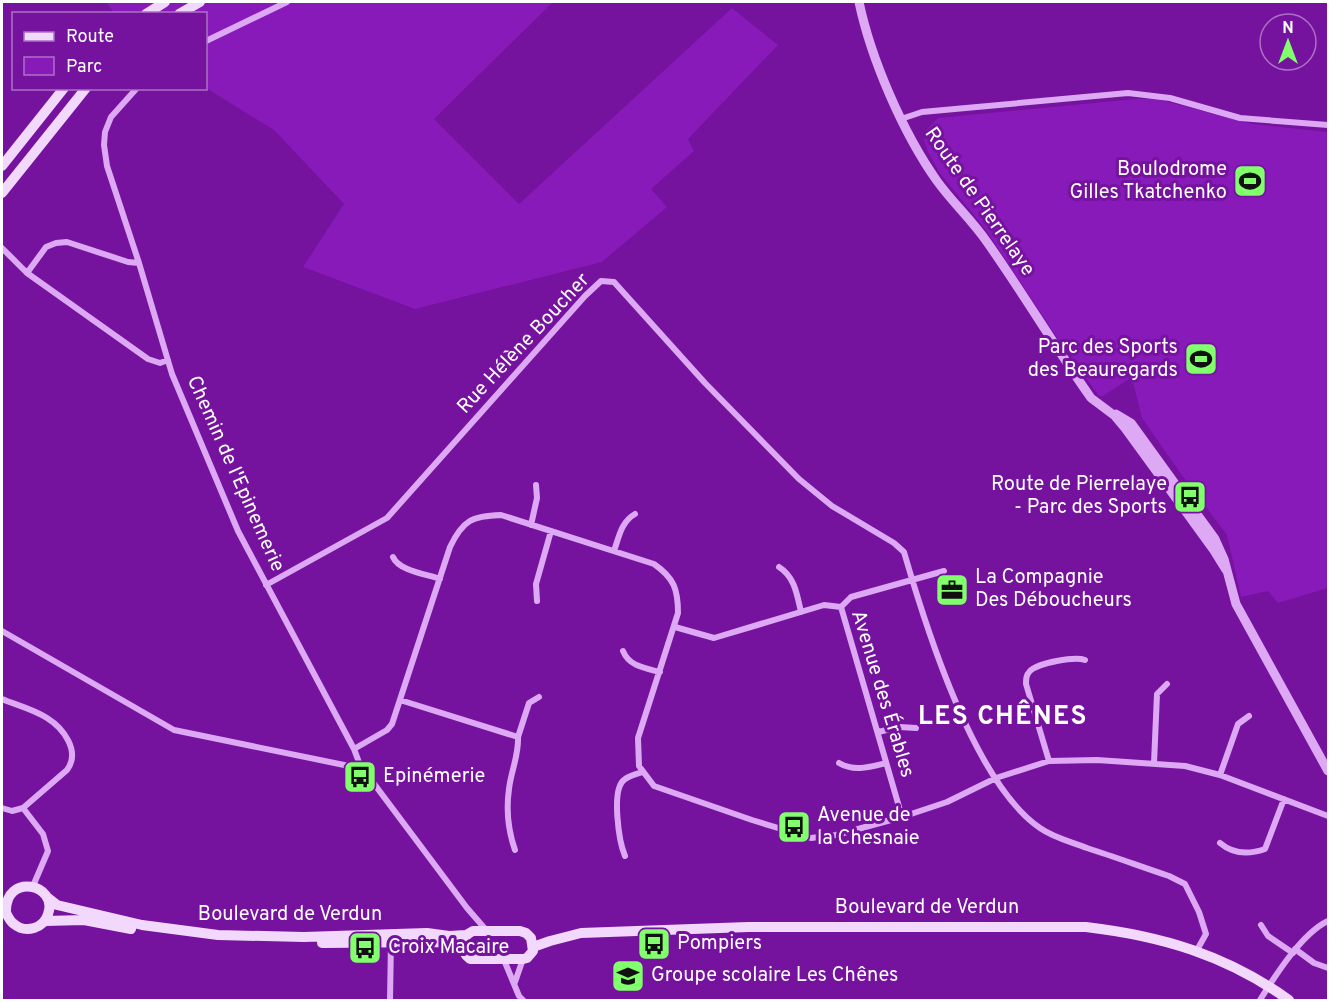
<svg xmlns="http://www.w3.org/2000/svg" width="1330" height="1002" font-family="Overpass,sans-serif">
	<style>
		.green { fill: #871ab8 }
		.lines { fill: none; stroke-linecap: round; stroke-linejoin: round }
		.minor { stroke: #dda8f4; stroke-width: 6 }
		.tertiary { stroke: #dda8f4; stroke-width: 9 }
		.secondary { stroke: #f3d8fd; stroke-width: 10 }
		.labels { text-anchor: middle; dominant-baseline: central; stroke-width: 6; stroke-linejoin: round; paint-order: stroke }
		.poi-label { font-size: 20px; fill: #fff; stroke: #75129e; text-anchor: start }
		.street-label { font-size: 20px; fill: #fff; stroke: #75129e }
		.district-label { font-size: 26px; font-weight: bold; letter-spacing: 1.5px; fill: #fff; stroke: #75129e }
	</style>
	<rect width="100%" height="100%" fill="#75129e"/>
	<path class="green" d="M106,2H553L434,119L519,204L732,8L778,45L688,139L694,151L651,189L667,207L602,262L415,309L303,267L344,204L274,130L206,88V14L114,13Z
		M1135,99H1157L1252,124L1328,132V588L1278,603L1268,591L1241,597L1227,535L1181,474L1142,418L1134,386L1129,379L1103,396H1099L1058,339L986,230L939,172L928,152L924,140L925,131L938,118Z"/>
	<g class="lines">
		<path class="minor" d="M206,41L287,2
			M137,88L111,117L105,132L104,145L107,166L139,263L172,374L238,531L354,749L360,765L467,908L487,931
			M901,119L922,112L1128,93L1170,98L1240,118L1328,125
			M2,248L27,273L148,359L160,363L168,360
			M27,273L46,247L56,243L67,242L128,262L139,263
			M531,525L537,498L536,485
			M614,551C619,537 621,522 635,514
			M393,557C399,571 426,574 440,579
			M779,567C795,577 797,595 801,612
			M266,585L387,518L585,296L601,281L614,282L705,383L799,479L832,506L894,543L904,552C926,628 974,783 1040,828C1054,838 1072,842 1087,848C1115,857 1142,867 1169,876L1185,884L1199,912L1206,934L1197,950
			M537,601L536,584L551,531
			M841,607L851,597L944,571
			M675,627L714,638L824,605L841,607L902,817
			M2,631L174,730L349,766L360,765
			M623,651C629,666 644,668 660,672
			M2,699C16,705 33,709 47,718C63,728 81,751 67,770L23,808L12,811L2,808
			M400,700L518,737C519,755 511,771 509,789C506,810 508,830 515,850
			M878,732L900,727L916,728
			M518,737L529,703L539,697
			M354,749L387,730L392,724L450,547C463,520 472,516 501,515L654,564C674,578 678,589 678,613L638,738L639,766L654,786L752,820L811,838L836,835L902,817L947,802L996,778L1049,761L1097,760L1185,766L1220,775L1328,816
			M1049,761L1026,684C1026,679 1026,675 1030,671C1038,663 1075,656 1085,660
			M839,763C854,772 870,767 886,763
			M1154,763L1157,694L1167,684
			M1220,775L1238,724L1249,716
			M23,808L43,834L48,851L33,886
			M1220,843C1233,854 1248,855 1265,849L1284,799
			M625,856C619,842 611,790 624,780C628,776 637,774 642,772
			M1261,925L1268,936L1293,953
			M1295,949L1314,963L1328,968
			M504,960L519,996L523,1000
			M515,982L523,959
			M390,1000L391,941
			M1260,1000C1275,976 1302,933 1328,921"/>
		<path class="tertiary" d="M859,2C871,59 903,133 937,181C952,202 972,220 987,242C1023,293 1055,347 1091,398L1115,416L1125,428L1213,549L1226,570
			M1116,414L1131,423L1215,539L1224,559L1236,604L1328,771"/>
		<path class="secondary" d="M146,14L165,2
			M179,14L200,2
			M2,166L64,88
			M2,193L86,88
			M48,898L57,905L142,925L218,935L304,937L427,933L449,936L466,935
			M2,905C6,911 8,920 14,924C26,934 44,928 48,914C59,884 5,872 6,912
			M45,921L84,920L131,929
			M473,931H520L526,933L531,938L533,951L527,958L523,959H470C459,950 460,937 473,931Z
			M322,943L437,942L453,945L462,949
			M533,947L550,941L581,933L748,927H1086C1162,936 1226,955 1289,1000"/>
	</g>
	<defs>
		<g id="stadium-square" transform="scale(1.725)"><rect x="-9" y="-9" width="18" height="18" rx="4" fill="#81ff6c" stroke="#75129e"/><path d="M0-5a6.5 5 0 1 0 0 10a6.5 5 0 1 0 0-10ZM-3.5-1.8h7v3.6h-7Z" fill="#111"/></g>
		<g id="bus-square" transform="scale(1.725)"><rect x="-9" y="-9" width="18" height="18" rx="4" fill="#81ff6c" stroke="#75129e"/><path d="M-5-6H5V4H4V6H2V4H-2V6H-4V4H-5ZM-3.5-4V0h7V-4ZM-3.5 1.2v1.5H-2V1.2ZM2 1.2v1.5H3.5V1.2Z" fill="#111"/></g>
		<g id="office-square" transform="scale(1.725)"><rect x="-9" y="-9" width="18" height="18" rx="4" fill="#81ff6c" stroke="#75129e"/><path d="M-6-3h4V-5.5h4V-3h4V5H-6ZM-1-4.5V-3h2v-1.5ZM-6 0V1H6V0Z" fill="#111"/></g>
		<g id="school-square" transform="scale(1.725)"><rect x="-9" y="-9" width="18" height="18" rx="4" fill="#81ff6c" stroke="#75129e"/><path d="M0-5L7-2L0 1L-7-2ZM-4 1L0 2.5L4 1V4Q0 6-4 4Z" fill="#111"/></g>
	</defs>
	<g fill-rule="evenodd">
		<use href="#stadium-square" x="1250" y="181"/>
		<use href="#stadium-square" x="1201" y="359"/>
		<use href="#bus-square" x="1190" y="497"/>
		<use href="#office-square" x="952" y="590"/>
		<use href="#bus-square" x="360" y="777"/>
		<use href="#bus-square" x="794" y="827"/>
		<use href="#bus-square" x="654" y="944"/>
		<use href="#bus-square" x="365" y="948"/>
		<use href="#school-square" x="628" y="976"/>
	</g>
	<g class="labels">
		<g class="poi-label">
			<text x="1227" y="170" text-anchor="end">Boulodrome<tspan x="1227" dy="23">Gilles Tkatchenko</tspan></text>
			<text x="1178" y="348" text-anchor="end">Parc des Sports<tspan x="1178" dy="23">des Beauregards</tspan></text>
			<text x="1167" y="485" text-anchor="end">Route de Pierrelaye<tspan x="1167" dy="23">- Parc des Sports</tspan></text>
			<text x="975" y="578">La Compagnie<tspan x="975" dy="23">Des Déboucheurs</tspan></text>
			<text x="383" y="777">Epinémerie</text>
			<text x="817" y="816">Avenue de<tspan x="817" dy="23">la Chesnaie</tspan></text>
			<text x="677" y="944">Pompiers</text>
			<text x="388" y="948">Croix Macaire</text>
			<text x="651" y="976">Groupe scolaire Les Chênes</text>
		</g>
		<g class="street-label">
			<text transform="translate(979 202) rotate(55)">Route de Pierrelaye</text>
			<text transform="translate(524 344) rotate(-47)">Rue Hélène Boucher</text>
			<text transform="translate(235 474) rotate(66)">Chemin de l'Epinemerie</text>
			<text transform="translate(882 694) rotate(73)">Avenue des Érables</text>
			<text x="927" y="908">Boulevard de Verdun</text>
			<text x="290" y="915">Boulevard de Verdun</text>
		</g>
		<g class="district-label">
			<text x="1003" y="717">LES CHÊNES</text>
		</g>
	</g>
	<rect width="1330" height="1002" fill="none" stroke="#ffffff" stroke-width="6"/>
	<rect x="12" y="12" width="195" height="78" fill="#75129e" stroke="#ac71c5" stroke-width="1.5"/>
	<rect x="24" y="32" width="30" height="9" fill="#f3d8fd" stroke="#ac71c5" stroke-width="1.5"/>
	<text x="66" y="42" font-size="18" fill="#ffffff">Route</text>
	<rect x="24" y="57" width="30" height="18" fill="#871ab8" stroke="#ac71c5" stroke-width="1.5"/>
	<text x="66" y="72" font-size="18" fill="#ffffff">Parc</text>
	<g transform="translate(1288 42)"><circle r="28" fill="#75129e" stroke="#ac71c5" stroke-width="1.5"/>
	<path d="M0-4.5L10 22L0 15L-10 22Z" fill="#81ff6c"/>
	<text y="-9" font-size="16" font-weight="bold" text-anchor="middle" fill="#ffffff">N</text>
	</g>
</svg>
